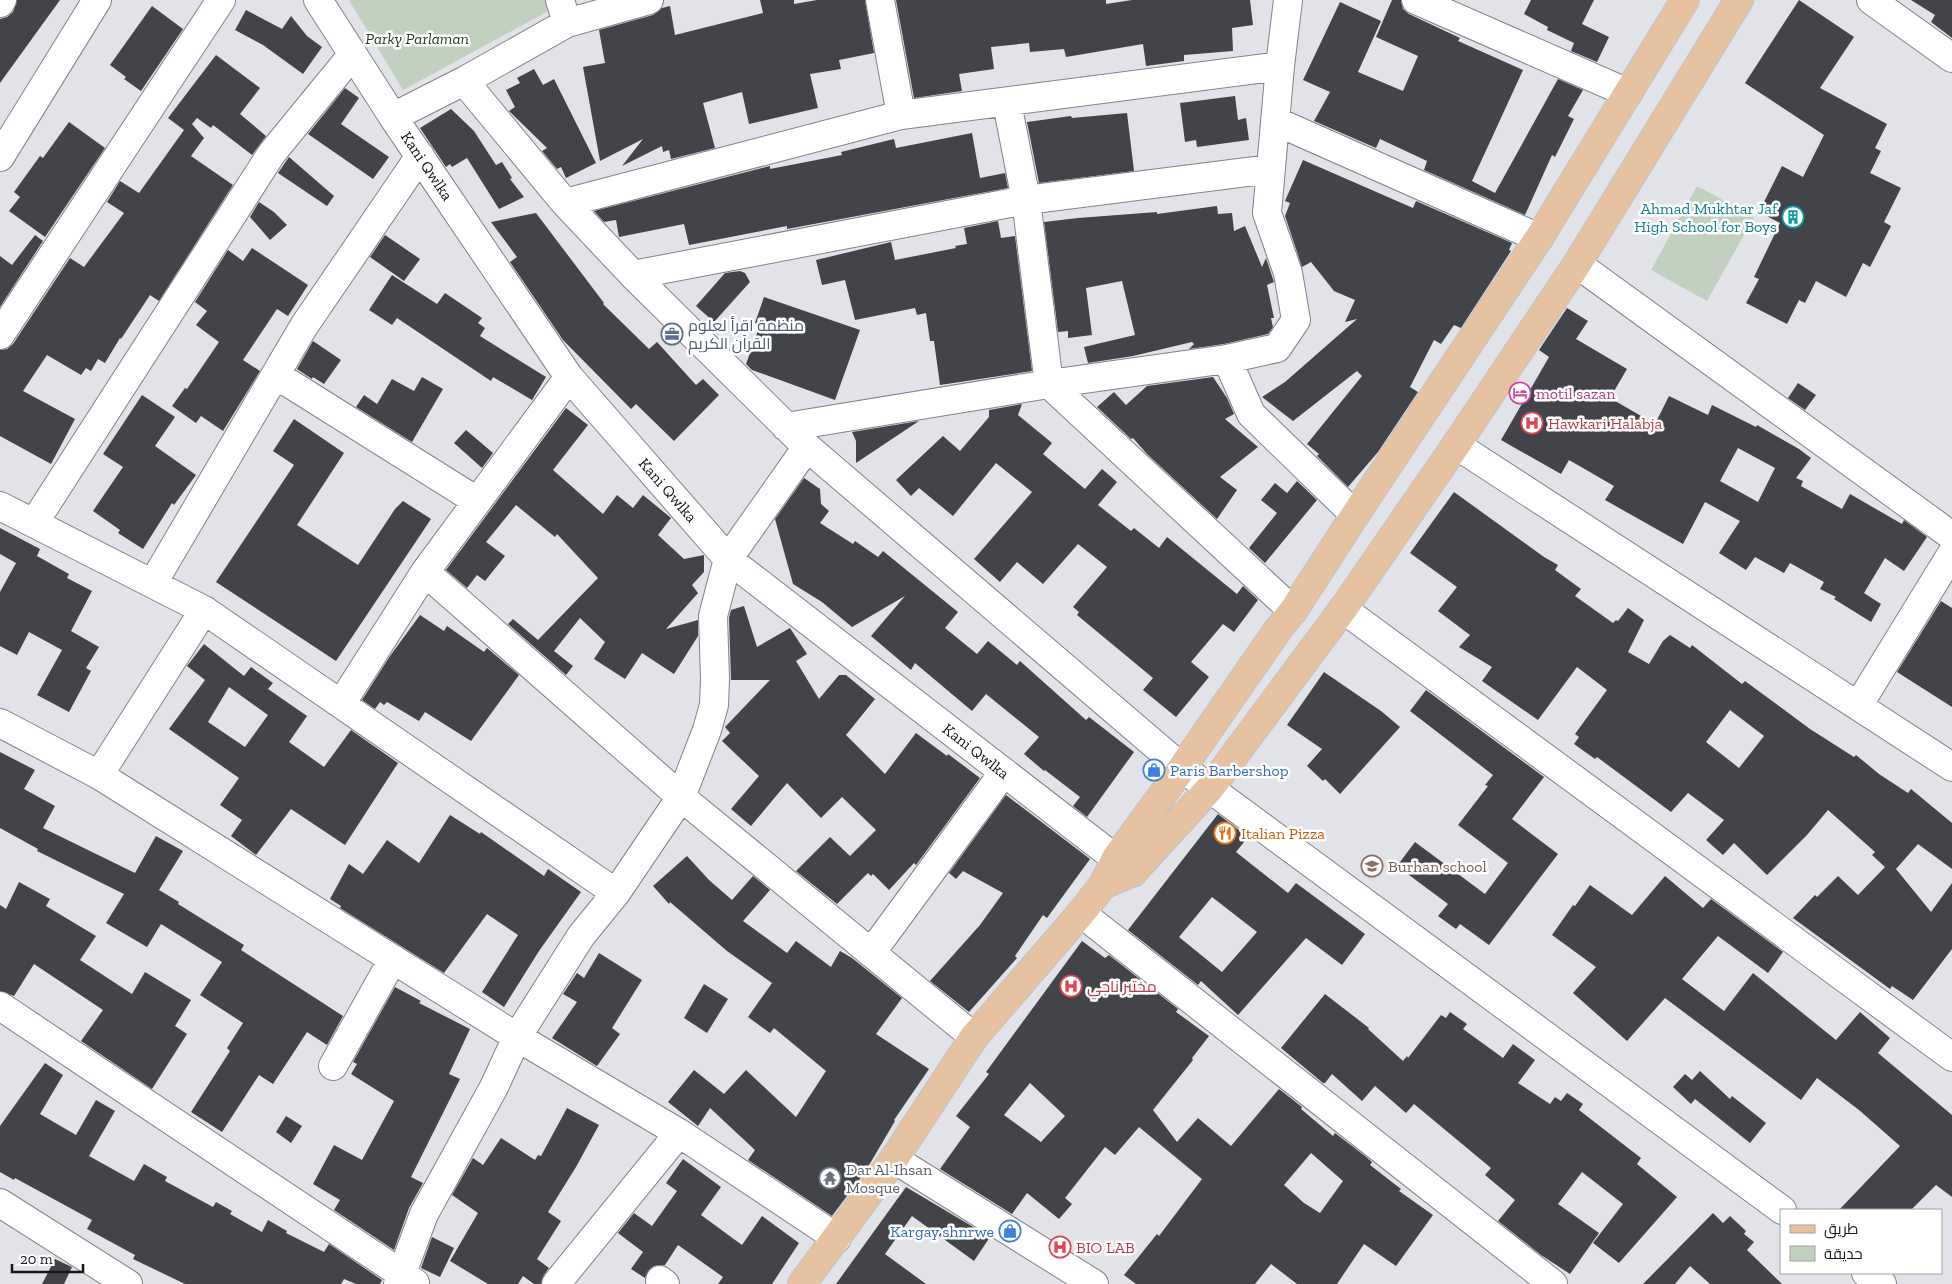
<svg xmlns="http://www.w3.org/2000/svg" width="1952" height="1284" font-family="'Zilla Slab',Cairo,serif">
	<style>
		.green { fill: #c2d0bf }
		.building { fill: #434449; fill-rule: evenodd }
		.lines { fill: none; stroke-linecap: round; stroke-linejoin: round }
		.minor-casing { stroke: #828288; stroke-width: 30 }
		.major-casing { stroke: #c2c2c3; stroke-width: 30 }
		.minor { stroke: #fff; stroke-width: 28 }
		.major { stroke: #e7c2a1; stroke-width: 28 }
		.labels { text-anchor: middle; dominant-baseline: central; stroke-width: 5; stroke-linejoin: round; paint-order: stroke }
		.park-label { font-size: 16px; font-style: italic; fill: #22411c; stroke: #fff }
		.street-label { font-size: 16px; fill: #161618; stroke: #fff }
		.culture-label { font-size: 16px; fill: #0d838f; stroke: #fff; text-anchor: end }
		.service-label { font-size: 16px; fill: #4e5e75; stroke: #fff; text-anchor: start }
		.hotel-label { font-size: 16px; fill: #b23c85; stroke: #fff; text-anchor: start }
		.health-label { font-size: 16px; fill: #be3a42; stroke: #fff; text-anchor: start }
		.shop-label { font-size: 16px; fill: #366cbe; stroke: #fff; text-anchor: start }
		.food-label { font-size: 16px; fill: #c56008; stroke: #fff; text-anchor: start }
		.education-label { font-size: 16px; fill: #785e54; stroke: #fff; text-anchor: start }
		.worship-label { font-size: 16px; fill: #5b616d; stroke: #fff; text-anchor: start }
	</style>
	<rect width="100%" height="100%" fill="#e2e2e9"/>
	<path class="green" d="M349,0H549L552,9L403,90Z
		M1697,186L1754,217L1707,301L1651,270Z"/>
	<path class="building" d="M17,0H60L0,83V19L7,17L13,12Z
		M760,0H794V4L817,0H865L874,53L839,60L841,69L810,74L818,108L749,124L742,92L703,103L715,148L671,159L669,150L663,152L662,146L622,166L643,139L600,161L583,67L605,63L599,30L653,15L662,8L670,6L675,35L763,13Z
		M896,0H1106V4L1132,0H1250L1253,25L1232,28L1233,51L1184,55V61L1146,66L1143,44L1066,57L1064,49L1030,52L1029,43L991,47L994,69L959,74L962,91L914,98Z
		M1392,0H1401L1403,9L1409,14L1460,38L1458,41L1523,70L1472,181L1495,193L1558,79L1583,90L1568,116L1574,119L1555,157L1552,155L1525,215L1424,170L1427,161L1380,139L1376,148L1314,121L1330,92L1303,80L1340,2L1381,21L1358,72L1403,91L1418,56L1376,37Z
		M1531,0H1594L1582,24L1609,37L1597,62L1571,51L1574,43L1547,30L1548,27L1524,14Z
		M1799,0L1854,37L1820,88L1887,124L1875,148L1881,151L1870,173L1901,188L1884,222L1891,226L1870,267L1863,263L1846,297L1816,281L1805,303L1799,300L1787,324L1746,303L1759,279L1754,277L1780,223L1759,212L1782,166L1803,177L1824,135L1745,83Z
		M1911,0H1952V38L1931,22L1935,15Z
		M152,6L183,29L141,91L124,79L126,77L110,65Z
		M246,10L282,29L291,16L307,36L322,47L303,74L263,45L235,30Z
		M216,55L260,88L240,114L266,136L252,155L213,125L211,128L197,118L192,124L204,138L191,156L233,185L159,301L150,295L121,339L120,338L105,363L98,359L91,371L86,368L81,375L47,355L23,391L75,419L51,464L0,436V350L7,349L13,344L70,258L84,267L124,213L107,202L120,181L139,193L184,130L168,118Z
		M534,69L543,85L554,79L596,163L566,178L561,167L557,169L542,151L547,148L509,111L515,107L506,90L520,83L517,78Z
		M345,88L359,98L341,124L389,157L373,179L308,134Z
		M1235,96L1238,120L1246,118L1249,140L1197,147L1196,140L1185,142L1180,103Z
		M451,109L474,131L496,165L502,162L512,178L510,179L524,197L499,209L467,158L452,167L450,164L446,167L420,128Z
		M1127,113L1134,171L1039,183L1027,122L1071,116L1072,118Z
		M69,122L105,148L45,237L9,211L20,197L14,192L40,156L43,158Z
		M972,133L980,178L1005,173L1008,188L787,229V226L689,245L684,224L619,237L616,220L604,222L594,211L770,166V169L842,155L841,152L894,139L896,148Z
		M289,157L334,196L327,206L278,173Z
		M1303,160L1413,208L1416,201L1512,243L1509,250L1511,251L1461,328L1454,325L1441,344L1434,340L1410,387L1418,392L1378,452L1348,487L1317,456L1319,454L1307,444L1362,376L1357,371L1293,421L1262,397L1285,382L1357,319L1345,322L1355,300L1334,291L1311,262L1302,267L1285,216L1290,203L1285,201Z
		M259,202L274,212L287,225L270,240L250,217Z
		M1217,206L1218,214L1232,213L1234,231L1245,226L1262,267L1266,258L1274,282L1267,285L1274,318H1271L1273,327L1268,334L1224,344L1189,349L1194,344L1192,342L1133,356L1088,363L1084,347L1135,335L1122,281L1086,288L1092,335L1068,338V331L1058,332L1044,222L1078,218L1157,212V214Z
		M536,213L604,303L603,304L649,349L657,342L696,385L703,379L719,395L674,441L636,404L631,409L563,340L510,262L517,257L491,222Z
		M998,221L1001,238L1015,236L1032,371L940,385L934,341H930L926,313L917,315L915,308L855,320L845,280L822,285L816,260L891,242L895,260L956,248L955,246L967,244L964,228Z
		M35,235L43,241L0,307V256L12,265Z
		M385,235L420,259L404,281L370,257Z
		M252,248L308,285L288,316L277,309L243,360L260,371L223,431L201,416L196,423L172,406L185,388L187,389L219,342L196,325L207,311L195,302L228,250L243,261Z
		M740,271L745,273L750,282L714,322L696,306L725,273Z
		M392,275L437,304L445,293L482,318L478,323L485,328L480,336L546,377L532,400L493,377L491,381L397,318L392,325L369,310Z
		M764,297L860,330L835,400L752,370L746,364L760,325L755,323Z
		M1567,308L1588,321L1576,339L1627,369L1610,398L1655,424L1669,396L1708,415L1712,405L1756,427L1757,425L1799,449L1811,458L1796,478L1803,481L1801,486L1842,509L1850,494L1902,524L1904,520L1927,537L1904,571L1885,558L1864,593L1881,604L1871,622L1834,599L1836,597L1820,589L1824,582L1790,563L1784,573L1755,557L1746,570L1719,553L1740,521L1705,502L1683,544L1605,500L1614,486L1569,460L1561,474L1501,440L1549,357L1539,350ZM1738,448L1775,468L1758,502L1720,481Z
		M313,341L341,360L324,384L313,377L312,379L297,369Z
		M422,377L443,389L412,442L356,407L364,395L377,404L392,379L414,391Z
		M1213,377L1227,398L1234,414L1225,419L1258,447L1220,477L1237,490L1217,519L1147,454L1133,438L1131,439L1097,407L1114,392L1126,405L1147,386Z
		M1798,383L1816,395L1805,410L1788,398Z
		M142,395L175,417L155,446L196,475L174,505L172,503L143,549L118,533L120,530L93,511L123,467L103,454Z
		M1022,404L1018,415L1052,443L1043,454L1085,489L1102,469L1117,482L1098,505L1131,531L1134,528L1159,548L1167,537L1237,594L1243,586L1258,600L1234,632L1223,624L1191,662L1209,677L1176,717L1143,690L1153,678L1077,615L1079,612L1073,607L1107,567L1078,544L1043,584L1017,562L1000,582L974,559L1032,492L996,463L953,516L919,488L911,496L896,480L943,436L960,451L989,417V410Z
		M566,408L588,425L553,470L603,514L617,495L633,508L643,495L671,518L658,535L684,559L704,555V572L692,585L698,593L666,629L698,620V636L674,674L642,653L625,679L594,659L605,642L580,618L554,651L573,666L566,675L508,624L513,619L538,640L598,578L557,534L555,537L516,505L486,542L505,556L485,581L477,575L467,588L446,570Z
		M294,419L344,453L297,525L358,565L395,509L403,501L431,519L336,661L216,582L294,465L273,451Z
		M919,421L856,463V441L852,432Z
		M466,430L493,453L482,468L454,443Z
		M804,478L820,489L821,504L829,511L820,523L853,544L855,541L878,557L883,551L958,612L945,628L977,654L988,641L1017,665L1020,661L1086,720L1089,717L1134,752L1087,817L1073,806L1080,797L1045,770L1044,771L1024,754L1039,737L986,694L972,711L915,663L911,670L871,636L905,596L852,627L822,602L793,584L775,519Z
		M1297,481L1317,500L1265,563L1249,548L1277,513L1261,500L1275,483L1287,493Z
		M1454,492L1544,557L1558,565L1555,570L1581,589L1575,596L1613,623L1616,620L1618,621L1628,608L1644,620L1628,652L1649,664L1663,641L1670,635L1690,648L1692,645L1742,684L1745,681L1810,729L1854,757L1856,755L1879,774L1908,793L1911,789L1952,823V869L1918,844L1896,869L1931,912L1952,883V949L1913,1000L1892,986L1890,989L1793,918L1815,895L1817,897L1838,876L1858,895L1885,867L1872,855L1875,852L1828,810L1807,835L1767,875L1734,843L1723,855L1706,840L1724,820L1688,793L1671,812L1597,757L1595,759L1574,744L1579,737L1575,734L1607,690L1577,667L1538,720L1482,681L1492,667L1459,647L1470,635L1438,611L1457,587L1410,553ZM1730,710L1764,736L1739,768L1706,742Z
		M0,528L40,549L37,556L69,574L67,578L92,591L71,631L99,647L86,668L91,671L69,712L37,695L62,650L29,632L17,655L0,646V592L16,563L0,554Z
		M1941,601L1952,608V707L1897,672Z
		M744,606L757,647L790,628L807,654L796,661L819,699L839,675H846L875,699L846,735L885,774L916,733L947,756L948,754L980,778L916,865L914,863L889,890L873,874L871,876L868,873L837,904L796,871L830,837L850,856L876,830L842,797L821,818L787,783L751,826L731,809L759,776L722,741L730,733L725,727L770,680H731L729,618L731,610Z
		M420,615L444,631L447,626L484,652L487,648L519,675L471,741L425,712L419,721L387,702L384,705L380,702L375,709L362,700L390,656Z
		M204,644L244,676L251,667L273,683L268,689L307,716L289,742L324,767L351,730L398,763L345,845L291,809L256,855L231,836L242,820L220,805L239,778L169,729L205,680L187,666ZM229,687L268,715L245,747L208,722Z
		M1324,672L1381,711L1400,727L1340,794L1325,779L1323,781L1307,766L1322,749L1287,725Z
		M1426,690L1544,777L1512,819L1558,854L1489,945L1460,924L1456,929L1438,916L1448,904L1397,866L1415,842L1485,894L1508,863L1458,825L1488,786L1485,785L1493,775L1410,711Z
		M0,752L35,770L24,789L55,806L43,828L135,873L156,836L183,851L159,890L179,902L178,904L244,945L241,950L343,1016L327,1045L307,1032L273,1084L259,1075L222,1132L191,1112L230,1051L227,1048L243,1023L200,995L222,962L161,924L147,947L106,923L124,894L37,851L38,849L0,828Z
		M1006,795L1090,859L1047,918L1043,915L1015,956L1017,958L969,1012L930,981L980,925L1003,893L963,871L956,879L949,873Z
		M1218,814L1248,837L1236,852L1288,893L1296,883L1365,934L1342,965L1306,938L1238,1015L1201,981L1198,985L1128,930ZM1212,897L1257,932L1222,972L1179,937Z
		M450,815L480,834L481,832L544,876L548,869L581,892L539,951L504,1007L482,992L518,935L487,914L444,973L340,908L341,906L330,899L349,864L363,874L387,840L419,863Z
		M687,856L709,880L732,900L753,876L770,890L743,921L787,953L796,941L831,967L840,951L852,958L902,998L876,1034L929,1069L894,1120L895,1121L865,1172L832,1216L748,1160L755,1150L710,1108L698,1126L668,1102L694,1070L724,1094L746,1070L796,1117L826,1071L774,1028L770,1033L748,1017L772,983L727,951L670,902L669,904L653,886Z
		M1665,876L1703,908L1711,899L1783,952L1768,973L1718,936L1682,979L1724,1011L1753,973L1836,1040L1860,1012L1890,1038L1878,1053L1952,1115V1197L1936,1185L1911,1210H1839L1900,1146L1859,1110L1817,1078L1801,1100L1665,998L1627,1041L1573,993L1596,967L1552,935L1573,905L1575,906L1590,885L1632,915Z
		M19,882L50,899L46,906L96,936L80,960L132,994L145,972L191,1000L175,1026L187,1034L152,1089L81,1041L103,1010L34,964L14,996L0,991V905L6,909Z
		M1082,941L1105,958L1109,955L1178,1009L1176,1012L1209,1036L1192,1058L1193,1060L1153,1110L1177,1142L1198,1118L1231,1146L1279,1089L1302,1107L1301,1109L1333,1136L1335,1133L1365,1156L1372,1162L1370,1165L1401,1189L1399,1191L1433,1215L1396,1266L1364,1244L1337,1284H1297L1271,1264L1255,1284H1136L1124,1275L1157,1234L1159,1236L1202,1179L1139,1127L1115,1155L1105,1147L1065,1198L1072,1204L1059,1219L1027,1193L1012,1214L940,1169L970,1127L956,1116L989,1074L986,1072ZM1030,1083L1065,1116L1041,1142L1004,1115ZM1311,1153L1343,1181L1320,1213L1304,1203L1284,1185Z
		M599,953L642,980L612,1028L620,1034L597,1066L552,1038L577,1002L563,994L577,973L584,978Z
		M704,984L728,999L707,1033L684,1018Z
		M395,987L421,1001L419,1003L470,1029L449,1074L460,1079L411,1177L423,1183L409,1208L394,1250L334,1210L340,1200L313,1184L334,1145L362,1160L394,1101L351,1074L357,1064L353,1062Z
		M1325,994L1369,1028L1368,1029L1403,1061L1407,1056L1408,1058L1441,1015L1446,1018L1450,1012L1467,1024L1463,1029L1503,1058L1513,1044L1535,1060L1518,1083L1550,1104L1555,1097L1561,1101L1567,1093L1583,1104L1579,1110L1641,1158L1637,1164L1677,1197L1619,1263L1593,1243L1623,1204L1582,1172L1558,1204L1599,1233L1570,1274L1541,1255L1498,1221L1515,1200L1485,1175L1491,1168L1414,1104L1406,1113L1375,1086L1362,1101L1332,1074L1325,1083H1323L1281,1048Z
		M45,1063L63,1075L40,1114L76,1135L96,1100L115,1111L89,1156L134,1181L144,1164L167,1177L165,1181L213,1207L216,1202L232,1211L230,1214L262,1232L268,1220L287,1231L286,1233L324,1252L329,1244L382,1280L380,1284H356L344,1279L341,1284H185L133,1259L135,1255L87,1229L92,1220L15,1178L14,1180L0,1172V1126Z
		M1700,1071L1730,1099L1732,1096L1766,1123L1750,1143L1695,1099L1691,1104L1673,1087L1685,1074L1692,1080Z
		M567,1108L599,1125L576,1167L548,1212L561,1221L537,1259L549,1268L544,1275L541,1284H534L523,1276L518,1284H488L450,1261L478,1213L452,1195L473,1158L483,1165L501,1138L535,1160L538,1155L541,1156Z
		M286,1116L302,1126L291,1143L276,1132Z
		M683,1159L721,1187L701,1215L742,1245L762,1216L799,1243L772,1284H718L723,1277L678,1245L665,1265L654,1266L648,1271L645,1278L631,1269L643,1252L618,1233L634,1213L652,1226L677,1191L666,1183Z
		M906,1187L990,1237L974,1261L912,1216L885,1254L926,1284H836Z
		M1713,1213L1723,1223L1730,1216L1746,1231L1744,1234L1754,1242L1747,1250L1782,1284H1710L1690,1266L1675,1284H1643Z
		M432,1237L454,1248L440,1277L421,1268Z
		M55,1259L72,1267L64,1284H42Z"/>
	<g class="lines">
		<g class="minor-casing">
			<path id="minor" d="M318,0L393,117L569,377L728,559L1133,872
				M560,0L567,23
				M880,0L901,115
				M1416,0L1628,93
				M1871,0L1952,58
				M0,3L2,0
				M464,81L565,203L633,275L807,447L1182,768L1782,1210
				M1007,103L1026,200L1049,384L1293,611
				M393,117L464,81L567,23L649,0
				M1275,121L1539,238
				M0,157L97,0
				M565,203L901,115L1280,66
				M1577,264L1952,536
				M633,275L1026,200L1271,169
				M0,335L221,0
				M1227,359L1251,414L1355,515
				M276,375L477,501
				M786,427L1049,384L1227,359L1277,348L1296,320L1288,273L1267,213L1280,66L1288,0
				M1456,445L1952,767
				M0,506L204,610L616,893
				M34,523L272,153L353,54
				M425,572L681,797L974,1037
				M153,583L304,326L420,156
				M1343,609L1952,1057
				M341,704L425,572L569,377
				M1858,706L1952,553
				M0,723L99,775L517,1037L679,1133L837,1238
				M99,775L204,610
				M1081,913L1553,1284
				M871,953L1004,772
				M0,1006L415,1283
				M333,1066L393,959
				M894,1159L1094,1284
				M0,1203L128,1284
				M1866,1273L1882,1284
				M660,1280L665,1284
				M398,1284L424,1214L494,1087L517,1037L581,936L616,893L681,797L707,730L714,705L715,679L713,616L728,559L807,447
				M556,1284L679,1133"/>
		</g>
		<g class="major-casing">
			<path id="major" d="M1103,885L1133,872L1210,788L1343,609L1456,445L1577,264L1739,0
				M802,1284L894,1159L974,1037L1081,913L1103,885L1116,858L1182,768L1277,631L1293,611L1355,515L1539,238L1685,0"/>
		</g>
		<use href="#minor" class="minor"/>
		<use href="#major" class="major"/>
	</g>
	<defs>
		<g id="building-ring" transform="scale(1.125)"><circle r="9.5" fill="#fff" stroke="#0f9aa8" stroke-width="1.5"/><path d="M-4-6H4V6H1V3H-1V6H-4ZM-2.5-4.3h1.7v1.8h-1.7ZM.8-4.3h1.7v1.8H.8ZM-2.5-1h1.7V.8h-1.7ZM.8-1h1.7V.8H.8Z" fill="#0f9aa8"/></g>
		<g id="office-ring" transform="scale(1.125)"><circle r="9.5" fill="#fff" stroke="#5c6f8a" stroke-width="1.5"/><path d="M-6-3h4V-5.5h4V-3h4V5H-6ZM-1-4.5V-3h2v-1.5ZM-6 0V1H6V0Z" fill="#5c6f8a"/></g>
		<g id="hotel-ring" transform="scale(1.125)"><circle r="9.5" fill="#fff" stroke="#d1479c" stroke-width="1.5"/><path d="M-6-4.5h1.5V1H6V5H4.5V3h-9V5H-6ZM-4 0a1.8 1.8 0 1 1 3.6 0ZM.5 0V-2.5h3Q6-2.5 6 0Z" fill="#d1479c"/></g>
		<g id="hospital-ring" transform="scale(1.125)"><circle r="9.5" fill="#fff" stroke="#e0444e" stroke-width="1.5"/><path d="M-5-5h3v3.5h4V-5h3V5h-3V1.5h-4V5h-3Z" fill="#e0444e"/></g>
		<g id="shop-ring" transform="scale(1.125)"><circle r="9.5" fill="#fff" stroke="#3f7fe0" stroke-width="1.5"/><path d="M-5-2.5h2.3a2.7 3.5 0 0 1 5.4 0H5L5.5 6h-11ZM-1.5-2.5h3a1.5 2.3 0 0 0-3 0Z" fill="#3f7fe0"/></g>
		<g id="restaurant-ring" transform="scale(1.125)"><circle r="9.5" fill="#fff" stroke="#e8710a" stroke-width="1.5"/><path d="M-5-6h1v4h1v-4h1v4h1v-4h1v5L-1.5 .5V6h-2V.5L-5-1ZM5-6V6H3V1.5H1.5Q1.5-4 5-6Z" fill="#e8710a"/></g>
		<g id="school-ring" transform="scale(1.125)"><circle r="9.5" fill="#fff" stroke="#8d6e63" stroke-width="1.5"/><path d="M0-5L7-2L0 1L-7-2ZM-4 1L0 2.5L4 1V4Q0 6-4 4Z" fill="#8d6e63"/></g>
		<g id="temple-ring" transform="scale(1.125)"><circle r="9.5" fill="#fff" stroke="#6b7280" stroke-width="1.5"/><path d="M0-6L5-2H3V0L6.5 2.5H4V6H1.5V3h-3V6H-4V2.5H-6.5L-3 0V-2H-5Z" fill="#6b7280"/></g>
	</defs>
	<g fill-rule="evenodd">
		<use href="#building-ring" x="1793" y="217"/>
		<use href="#office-ring" x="672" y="334"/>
		<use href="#hotel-ring" x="1520" y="393"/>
		<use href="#hospital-ring" x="1532" y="423"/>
		<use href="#shop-ring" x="1154" y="770"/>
		<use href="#restaurant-ring" x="1225" y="833"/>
		<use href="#school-ring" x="1372" y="866"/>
		<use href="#hospital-ring" x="1071" y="986"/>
		<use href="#temple-ring" x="830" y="1178"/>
		<use href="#shop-ring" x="1010" y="1231"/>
		<use href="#hospital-ring" x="1060" y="1247"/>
	</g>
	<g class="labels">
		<g class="park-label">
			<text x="417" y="38">Parky Parlaman</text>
		</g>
		<g class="street-label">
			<text transform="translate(427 166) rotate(56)">Kani Qwlka</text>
			<text transform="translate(668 490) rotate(49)">Kani Qwlka</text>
			<text transform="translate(976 751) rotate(38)">Kani Qwlka</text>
		</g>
		<g class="culture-label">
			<text x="1777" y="208">Ahmad Mukhtar Jaf<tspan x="1777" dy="18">High School for Boys</tspan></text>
		</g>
		<g class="service-label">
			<text x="688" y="325">منظمة اقرأ لعلوم<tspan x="688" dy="18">القرآن الكريم</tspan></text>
		</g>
		<g class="hotel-label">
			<text x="1536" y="393">motil sazan</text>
		</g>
		<g class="health-label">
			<text x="1548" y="423">Hawkari Halabja</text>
			<text x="1087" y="986">مختبر ناجي</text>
			<text x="1076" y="1247">BIO LAB</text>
		</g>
		<g class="shop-label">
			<text x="1170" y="770">Paris Barbershop</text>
			<text x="994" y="1231" text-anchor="end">Kargay shnrwe</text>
		</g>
		<g class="food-label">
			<text x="1241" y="833">Italian Pizza</text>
		</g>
		<g class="education-label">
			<text x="1388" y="866">Burhan school</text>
		</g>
		<g class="worship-label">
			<text x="846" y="1169">Dar Al-Ihsan<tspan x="846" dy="18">Mosque</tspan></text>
		</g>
	</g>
	<rect x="1780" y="1209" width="162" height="65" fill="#ffffff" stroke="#a2a2a3"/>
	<rect x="1790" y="1225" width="25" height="8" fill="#e7c2a1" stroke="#a2a2a3"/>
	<text x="1824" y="1234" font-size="15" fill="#161618">طريق</text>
	<rect x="1790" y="1246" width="25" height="15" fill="#c2d0bf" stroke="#a2a2a3"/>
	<text x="1824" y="1259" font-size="15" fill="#161618">حديقة</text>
	<path d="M12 1264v8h71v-8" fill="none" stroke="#161618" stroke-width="2.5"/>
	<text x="20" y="1264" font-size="15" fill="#161618" stroke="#ffffff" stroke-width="4" paint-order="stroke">20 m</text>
</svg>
